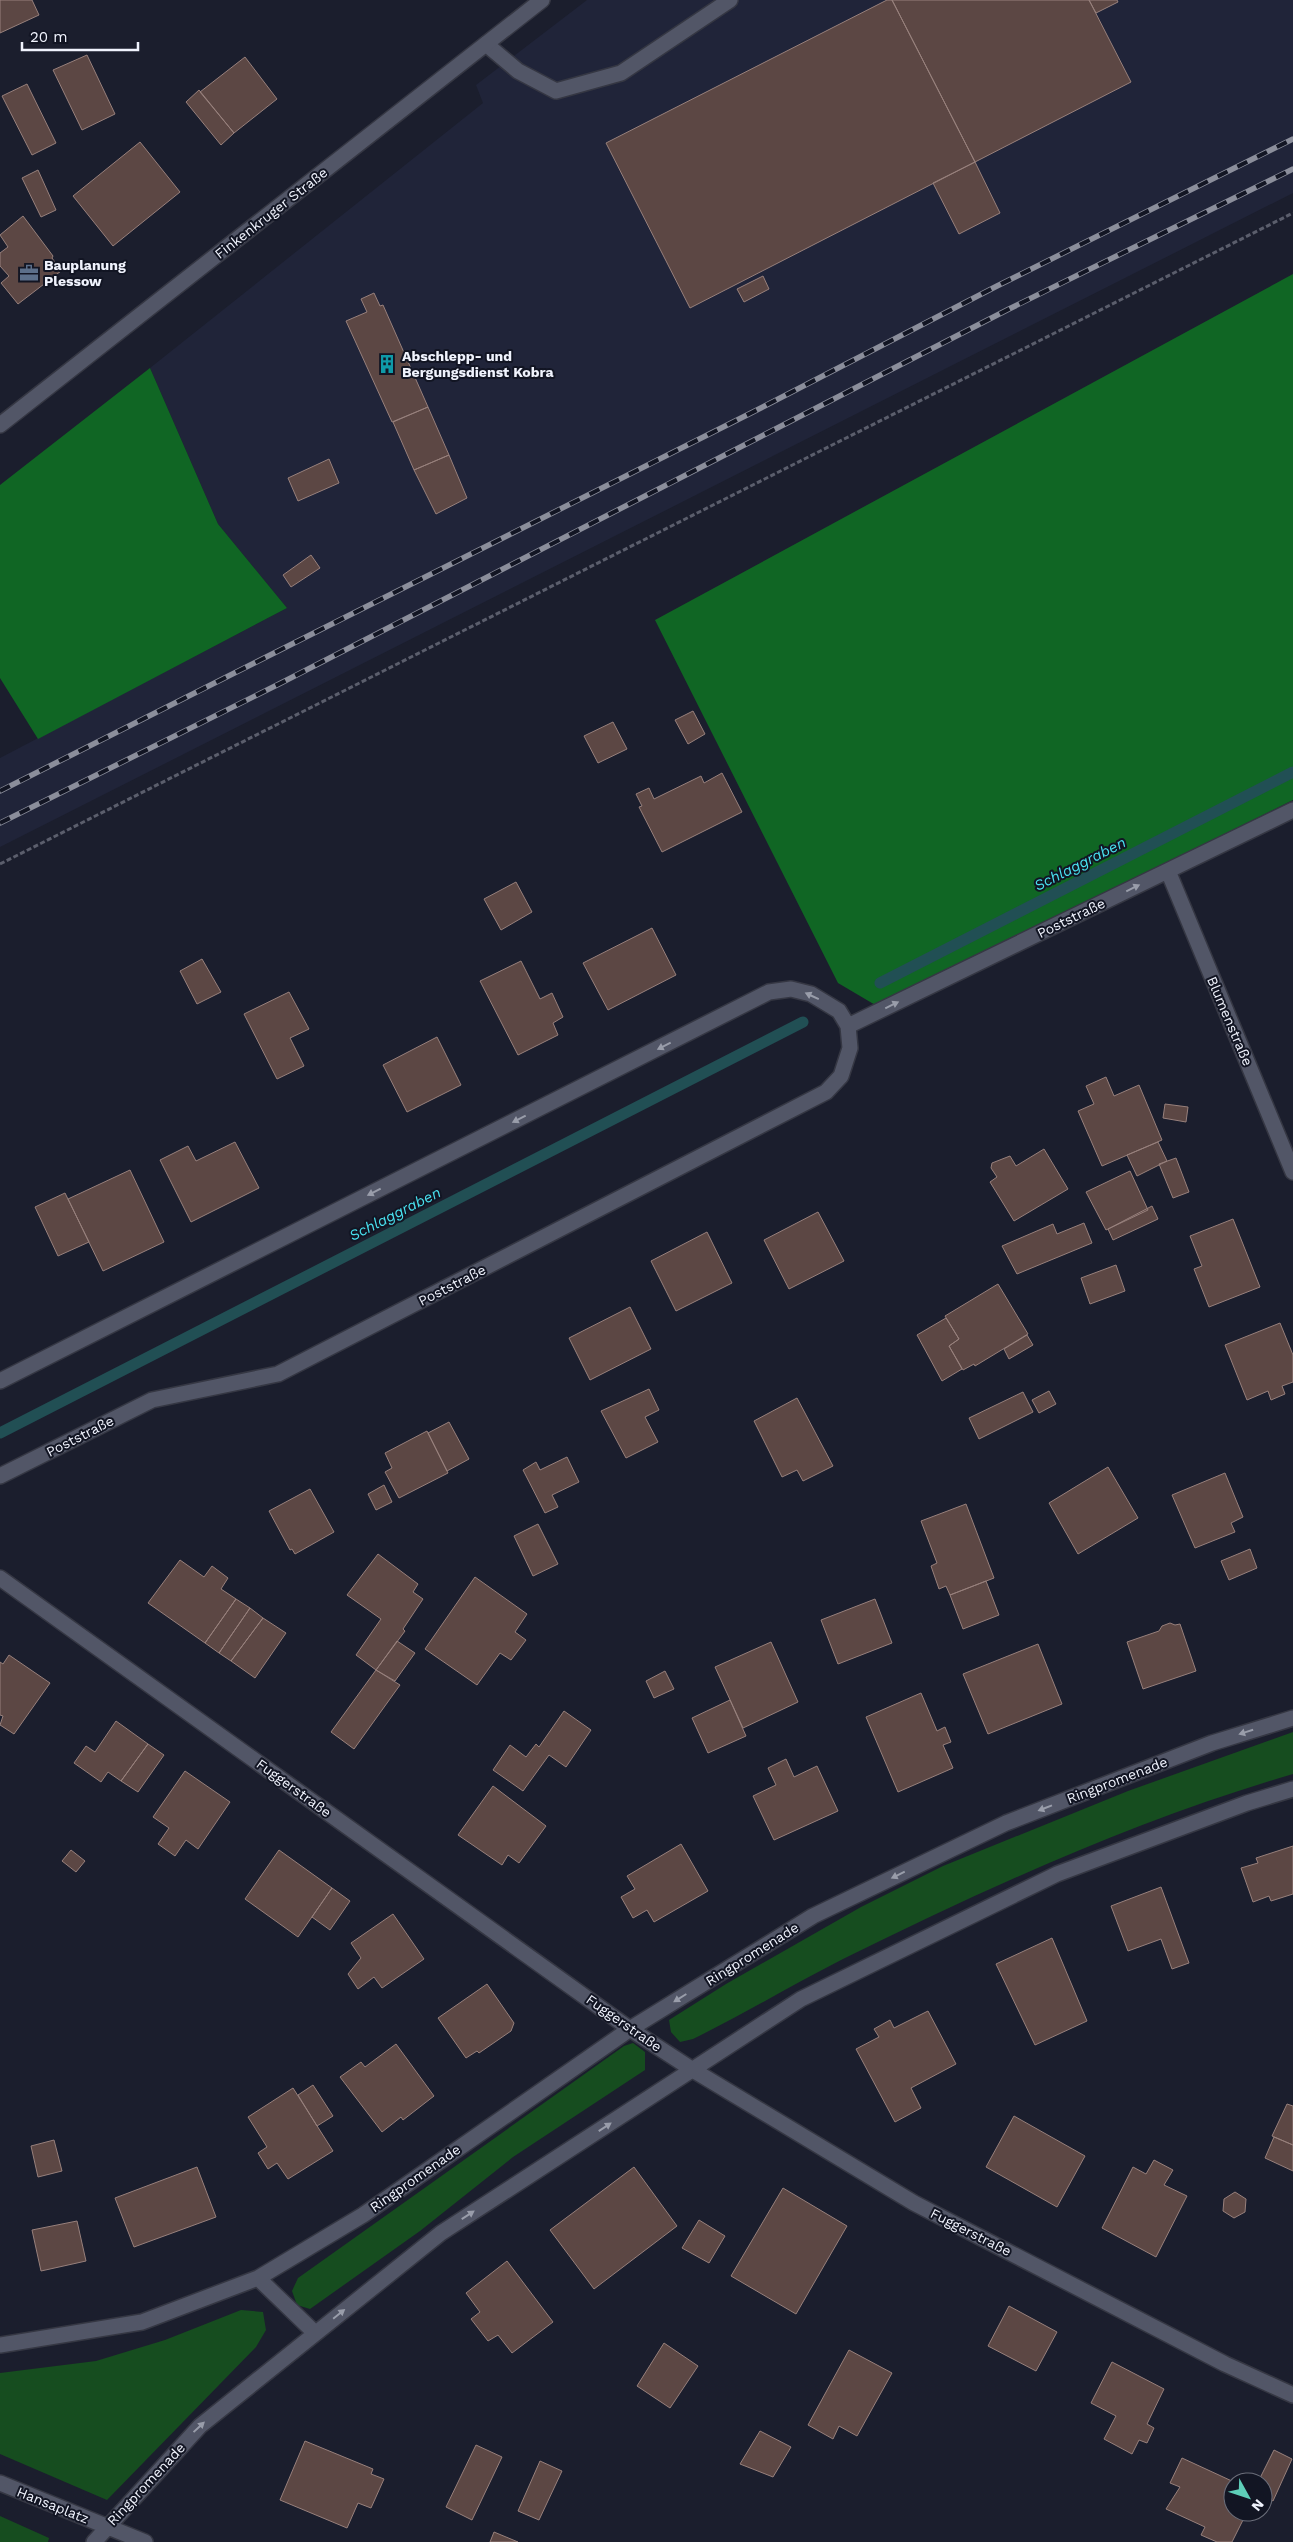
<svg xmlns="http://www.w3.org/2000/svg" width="1293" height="2542" font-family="'Work Sans',sans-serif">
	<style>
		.built { fill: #202439 }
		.green { fill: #164d1f }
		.forest { fill: #106624 }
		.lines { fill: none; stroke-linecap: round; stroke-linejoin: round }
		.stream { stroke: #214f54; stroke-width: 11 }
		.building { fill: #5c4744; stroke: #97807c }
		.lane-casing { stroke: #353743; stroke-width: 18 }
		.street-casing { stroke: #353743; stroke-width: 18 }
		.path { stroke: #5b5e6c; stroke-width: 3; stroke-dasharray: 5 2.5; stroke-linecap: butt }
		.lane { stroke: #525667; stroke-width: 15 }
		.street { stroke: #525667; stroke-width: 15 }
		.rail-casing { stroke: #8b8e9b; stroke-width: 5.5 }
		.rail { stroke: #121523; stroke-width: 4; stroke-dasharray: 11; stroke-linecap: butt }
		.oneway { fill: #999daa }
		.labels { text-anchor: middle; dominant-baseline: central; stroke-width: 4; stroke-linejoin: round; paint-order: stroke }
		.street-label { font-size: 14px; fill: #f0f3fd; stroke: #121523 }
		.poi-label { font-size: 14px; font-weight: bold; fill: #f0f3fd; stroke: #121523; text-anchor: start }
		.water-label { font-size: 15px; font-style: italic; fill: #49e1ef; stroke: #121523 }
	</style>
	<rect width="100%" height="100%" fill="#1b1e2d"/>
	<path class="built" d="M587,0H1293V193L0,847V758L287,608L218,524L150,368L483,103L476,85Z"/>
	<path class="green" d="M1293,1732V1774C1136,1820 989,1887 843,1959C792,1985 744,2014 693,2039L680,2042L671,2032L669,2020L726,1984L861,1907L943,1866L1128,1791Z
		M633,2043L645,2052V2070L513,2157L420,2231L310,2309L297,2305L292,2291L298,2278L624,2046Z
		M241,2310L263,2312L266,2330L256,2347L107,2500L0,2454V2373L96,2361L165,2340Z
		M0,2516L49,2538L48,2542H0Z"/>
	<path class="forest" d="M1293,274V800L877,1006L838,983L655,620Z
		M150,368L218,524L287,608L38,739L0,678V485Z"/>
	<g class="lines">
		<path class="stream" d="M880,983L1293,772
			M0,1433L803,1022"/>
	</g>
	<path class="building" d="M0,0H32L39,15L0,33Z
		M887,0H892L975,162L690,308L606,143Z
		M892,0H1089L1131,82L975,162Z
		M1089,0H1117L1118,2L1096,13Z
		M87,55L115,114L82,130L53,70Z
		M245,57L277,99L234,133L200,92Z
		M27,84L56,143L32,155L2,96Z
		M199,90L234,133L221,145L186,102Z
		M140,142L180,192L113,246L73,196Z
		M975,162L1000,213L959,234L933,183Z
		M38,170L56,210L41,217L22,178Z
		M23,216L53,256L52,258L61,271L18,304L1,283L9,276L0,266V253L8,247L0,235Z
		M763,276L769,289L744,302L737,289Z
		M374,293L380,306L383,305L428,407L392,422L346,321L367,312L361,299Z
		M428,407L449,455L414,470L393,422Z
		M449,455L467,498L436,514L414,470Z
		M329,459L339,483L298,501L288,478Z
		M311,555L320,568L291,587L283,575Z
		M693,711L705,734L688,744L675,720Z
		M613,722L627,749L598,763L584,736Z
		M722,773L742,812L662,852L639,807L642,806L636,794L649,788L654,799L701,776L704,783Z
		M516,882L532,912L501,930L484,899Z
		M652,928L676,975L608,1010L583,963Z
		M202,959L221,992L197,1004L180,971Z
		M521,961L540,999L552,993L563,1017L553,1023L558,1035L518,1055L480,981Z
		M289,992L309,1029L290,1038L304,1066L277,1079L244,1014Z
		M437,1037L461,1085L407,1112L383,1065Z
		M1106,1077L1114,1096L1139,1085L1162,1140L1102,1166L1078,1111L1094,1104L1086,1086Z
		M1165,1104L1188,1107L1186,1122L1163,1118Z
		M235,1142L259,1188L191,1222L160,1160L188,1146L196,1161Z
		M1158,1142L1167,1161L1137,1176L1127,1155Z
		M1044,1149L1068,1189L1014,1221L990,1182L997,1177L991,1168L992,1163L1010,1156L1016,1166Z
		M1176,1158L1189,1192L1173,1198L1159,1164Z
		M130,1170L164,1242L103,1271L68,1199Z
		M1130,1171L1148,1210L1106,1230L1086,1192Z
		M65,1193L89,1242L58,1256L35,1207Z
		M1152,1206L1158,1219L1113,1240L1108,1229Z
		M818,1212L844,1261L789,1289L764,1240Z
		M1233,1219L1260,1287L1209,1307L1194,1269L1202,1266L1190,1236Z
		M1084,1223L1092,1243L1017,1274L1002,1246L1053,1224L1057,1234Z
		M707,1232L732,1283L676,1311L651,1261Z
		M1116,1265L1125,1291L1090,1304L1081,1278Z
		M998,1284L1028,1334L975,1366L974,1364L963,1370L949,1346L959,1339L945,1316Z
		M630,1307L651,1349L590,1380L569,1338Z
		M946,1318L959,1339L949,1346L962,1369L942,1381L917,1335Z
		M1280,1323L1293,1355V1382L1282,1386L1285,1394L1271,1400L1268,1391L1247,1400L1225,1345Z
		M1027,1335L1033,1345L1009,1359L1004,1349Z
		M649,1389L659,1410L645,1417L658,1442L626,1458L601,1411Z
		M1049,1391L1056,1404L1039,1413L1032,1400Z
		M1023,1392L1033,1412L979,1439L969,1418Z
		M797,1398L833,1466L803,1481L797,1470L782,1477L754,1421Z
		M449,1422L469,1459L447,1471L428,1433Z
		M427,1431L448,1473L399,1498L385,1472L392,1468L385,1453Z
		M567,1457L579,1482L552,1495L558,1507L545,1513L523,1470L536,1462L540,1470Z
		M1108,1467L1138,1518L1078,1554L1049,1503Z
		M1225,1473L1243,1517L1231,1523L1235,1532L1195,1548L1172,1495Z
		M384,1485L392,1502L376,1510L368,1494Z
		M310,1489L334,1532L295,1554L292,1549L290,1550L269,1511Z
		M966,1504L994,1578L950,1595L946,1586L939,1589L931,1566L937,1563L921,1521Z
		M538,1524L558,1564L533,1576L514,1536Z
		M1250,1549L1257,1568L1229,1580L1221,1561Z
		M378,1554L418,1584L413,1592L423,1599L403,1629L405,1631L376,1670L356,1655L381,1619L347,1595Z
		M180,1560L204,1577L212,1566L228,1578L221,1589L236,1599L205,1643L148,1603Z
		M475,1577L527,1614L515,1632L526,1640L511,1660L500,1653L477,1685L425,1649Z
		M986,1581L999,1615L963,1629L950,1595Z
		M236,1599L250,1608L219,1653L205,1643Z
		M875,1599L892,1643L838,1664L821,1620Z
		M250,1608L263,1618L231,1661L219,1653Z
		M263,1618L286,1633L255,1678L231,1661Z
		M1170,1623L1175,1625L1180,1624L1196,1671L1143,1689L1127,1642L1159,1631L1162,1626Z
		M397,1641L415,1653L395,1681L376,1670Z
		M771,1642L798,1702L743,1728L715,1667Z
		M1038,1644L1062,1704L988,1734L963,1674Z
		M9,1655L50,1683L14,1734L0,1725L3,1716L0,1715V1662L3,1664Z
		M376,1670L400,1685L354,1749L331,1732Z
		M665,1671L674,1689L654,1698L646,1681Z
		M921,1693L937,1731L945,1727L951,1742L943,1745L953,1768L898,1792L866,1717Z
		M730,1700L746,1736L708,1753L692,1718Z
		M564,1711L591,1730L566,1767L549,1755L523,1791L493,1770L510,1745L526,1757L536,1744L539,1747Z
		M116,1721L148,1744L121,1781L108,1772L101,1782L74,1763L86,1746L95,1752Z
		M148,1744L164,1755L138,1792L121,1781Z
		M786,1759L794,1777L817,1766L838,1811L774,1840L753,1796L776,1785L768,1768Z
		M185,1771L230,1802L198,1849L186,1840L175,1856L158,1844L169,1828L153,1817Z
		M493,1786L546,1826L519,1863L508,1855L502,1865L458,1835Z
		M681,1844L708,1891L654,1922L647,1910L633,1918L621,1897L635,1889L627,1876Z
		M1293,1846V1894L1271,1901L1269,1896L1253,1902L1241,1868L1258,1863L1256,1858Z
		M71,1850L85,1861L76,1872L62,1861Z
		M279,1850L332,1888L298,1937L245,1899Z
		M1161,1887L1189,1963L1172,1969L1161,1939L1128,1951L1111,1906Z
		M332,1888L350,1901L330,1930L312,1917Z
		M393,1914L424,1959L382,1988L374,1977L358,1989L348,1974L361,1958L351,1943Z
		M1052,1938L1087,2021L1035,2045L996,1964Z
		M487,1984L514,2023L511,2031L479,2053L477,2051L466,2058L438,2018Z
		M928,2011L956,2064L911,2088L921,2108L895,2122L856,2049L879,2037L874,2029L890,2020L894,2028Z
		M396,2044L434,2096L403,2120L401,2117L382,2132L340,2077L361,2062L365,2067Z
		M313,2085L333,2116L317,2126L298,2095Z
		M293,2088L333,2151L288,2179L277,2163L268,2169L258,2153L267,2147L248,2117Z
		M1287,2104L1293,2106V2145L1272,2136Z
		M1014,2116L1085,2156L1057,2207L986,2167Z
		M1274,2137L1293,2145V2171L1265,2158Z
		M54,2140L62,2171L38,2177L31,2146Z
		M1154,2160L1173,2170L1164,2185L1187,2196L1156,2257L1102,2228L1133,2167L1146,2174Z
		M197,2167L216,2217L134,2247L115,2198Z
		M634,2167L677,2226L594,2289L550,2230Z
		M783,2188L847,2226L796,2314L731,2276Z
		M1235,2192L1246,2199L1245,2212L1234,2218L1223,2211L1224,2199Z
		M699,2220L725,2236L709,2263L682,2248Z
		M77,2221L86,2261L41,2271L32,2230Z
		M507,2261L553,2322L512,2353L498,2335L488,2341L471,2319L480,2312L466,2293Z
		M1009,2306L1057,2332L1036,2371L988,2346Z
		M664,2343L698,2366L670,2408L637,2386Z
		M849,2350L892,2373L857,2436L839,2426L833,2439L808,2425Z
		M1112,2362L1164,2389L1147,2424L1154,2428L1147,2443L1139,2440L1132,2454L1104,2439L1116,2416L1091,2403Z
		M760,2431L791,2447L773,2477L740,2464Z
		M305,2441L373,2469L371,2474L384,2479L371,2508L358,2503L347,2528L280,2500Z
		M476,2445L502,2457L472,2520L446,2507Z
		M1274,2450L1292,2459L1273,2501L1263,2496V2482H1258Z
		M1182,2458L1234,2482L1233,2512H1247L1232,2542H1217L1201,2535L1205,2527L1166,2509L1180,2487L1170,2483Z
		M540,2461L562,2471L539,2520L518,2511Z
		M494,2532L518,2542H490Z"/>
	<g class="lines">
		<g class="lane-casing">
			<path id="lane" d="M486,44L518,71L556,91L621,73L730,0"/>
		</g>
		<g class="street-casing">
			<path id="street" d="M0,425L542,0
				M1168,871L1293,1172
				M848,1026L1293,810
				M0,1381L769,992L791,989L811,994L839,1011L848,1026L850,1048L841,1076L826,1092L278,1374L152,1400L0,1476
				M0,1578L630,2029L693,2070L914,2203L1225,2364L1293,2395
				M258,2278L315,2333
				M0,2345L142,2322L258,2278L363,2215L630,2029L813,1916L1006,1823L1212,1743L1293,1718
				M0,2483L145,2542
				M94,2542L200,2426L441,2233L801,1999L1057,1874L1247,1803L1293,1789"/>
		</g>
		<path class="path" d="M0,864L1293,213"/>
		<use href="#lane" class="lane"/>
		<use href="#street" class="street"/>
		<g class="rail-casing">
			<path id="rail" d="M0,791L751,413L997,286L1293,139
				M0,823L279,684L1009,309L1293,169"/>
		</g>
		<use href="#rail" class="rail"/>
	</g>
	<defs><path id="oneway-solid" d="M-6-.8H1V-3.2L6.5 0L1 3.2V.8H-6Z" transform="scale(1.25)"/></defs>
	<g class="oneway">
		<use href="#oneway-solid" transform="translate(1133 888) rotate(-26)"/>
		<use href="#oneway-solid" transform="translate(812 996) rotate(-155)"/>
		<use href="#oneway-solid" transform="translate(892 1005) rotate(-26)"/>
		<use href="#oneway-solid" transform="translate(664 1046) rotate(153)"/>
		<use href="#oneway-solid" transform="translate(519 1119) rotate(153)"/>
		<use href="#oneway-solid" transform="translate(374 1192) rotate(153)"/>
		<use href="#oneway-solid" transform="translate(1246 1732) rotate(163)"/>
		<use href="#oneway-solid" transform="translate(1045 1808) rotate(159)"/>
		<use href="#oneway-solid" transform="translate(898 1875) rotate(154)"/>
		<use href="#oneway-solid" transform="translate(680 1998) rotate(148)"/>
		<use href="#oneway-solid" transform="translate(605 2127) rotate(-33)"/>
		<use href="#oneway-solid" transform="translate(468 2215) rotate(-33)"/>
		<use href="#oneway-solid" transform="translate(339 2314) rotate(-39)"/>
		<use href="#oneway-solid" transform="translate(199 2427) rotate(-43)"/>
	</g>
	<defs>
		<g id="office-bare" transform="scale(1.5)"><path d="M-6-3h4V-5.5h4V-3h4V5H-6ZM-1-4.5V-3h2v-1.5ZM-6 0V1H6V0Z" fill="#5c6f8a" stroke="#121523" stroke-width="2.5" paint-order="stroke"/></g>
		<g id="building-bare" transform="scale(1.5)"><path d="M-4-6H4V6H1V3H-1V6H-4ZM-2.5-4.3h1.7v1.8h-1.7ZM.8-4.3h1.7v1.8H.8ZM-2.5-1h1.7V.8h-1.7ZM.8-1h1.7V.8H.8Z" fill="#0f9aa8" stroke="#121523" stroke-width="2.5" paint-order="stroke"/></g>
	</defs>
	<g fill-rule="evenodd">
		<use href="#office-bare" x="29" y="273"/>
		<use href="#building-bare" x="387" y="364"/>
	</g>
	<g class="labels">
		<g class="street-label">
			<text transform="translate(271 213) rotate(-38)">Finkenkruger Straße</text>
			<text transform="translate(1071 918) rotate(-26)">Poststraße</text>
			<text transform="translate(1230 1021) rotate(67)">Blumenstraße</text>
			<text transform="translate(452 1285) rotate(-27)">Poststraße</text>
			<text transform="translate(80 1436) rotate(-27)">Poststraße</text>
			<text transform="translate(1117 1780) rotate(-21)">Ringpromenade</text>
			<text transform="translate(294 1788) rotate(36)">Fuggerstraße</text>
			<text transform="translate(752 1954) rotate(-32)">Ringpromenade</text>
			<text transform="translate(624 2023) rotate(35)">Fuggerstraße</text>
			<text transform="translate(415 2178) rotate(-35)">Ringpromenade</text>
			<text transform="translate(971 2232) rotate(27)">Fuggerstraße</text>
			<text transform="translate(146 2484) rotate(-47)">Ringpromenade</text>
			<text transform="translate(53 2505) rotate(22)">Hansaplatz</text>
		</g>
		<g class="poi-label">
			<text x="44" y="265">Bauplanung<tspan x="44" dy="16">Plessow</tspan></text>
			<text x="402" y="356">Abschlepp- und<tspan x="402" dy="16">Bergungsdienst Kobra</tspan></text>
		</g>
		<g class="water-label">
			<text transform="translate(1080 864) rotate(-27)">Schlaggraben</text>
			<text transform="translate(395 1214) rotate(-27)">Schlaggraben</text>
		</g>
	</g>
	<g transform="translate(1248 2497) rotate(130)"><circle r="24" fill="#121523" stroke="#6b6e7a"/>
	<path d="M0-4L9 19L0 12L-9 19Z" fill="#5eceb8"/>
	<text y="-8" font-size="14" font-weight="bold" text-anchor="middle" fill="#f0f3fd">N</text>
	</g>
	<path d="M22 42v8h116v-8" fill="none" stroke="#f0f3fd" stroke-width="2.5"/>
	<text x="30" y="42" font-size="15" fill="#f0f3fd" stroke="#121523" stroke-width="4" paint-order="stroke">20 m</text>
</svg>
